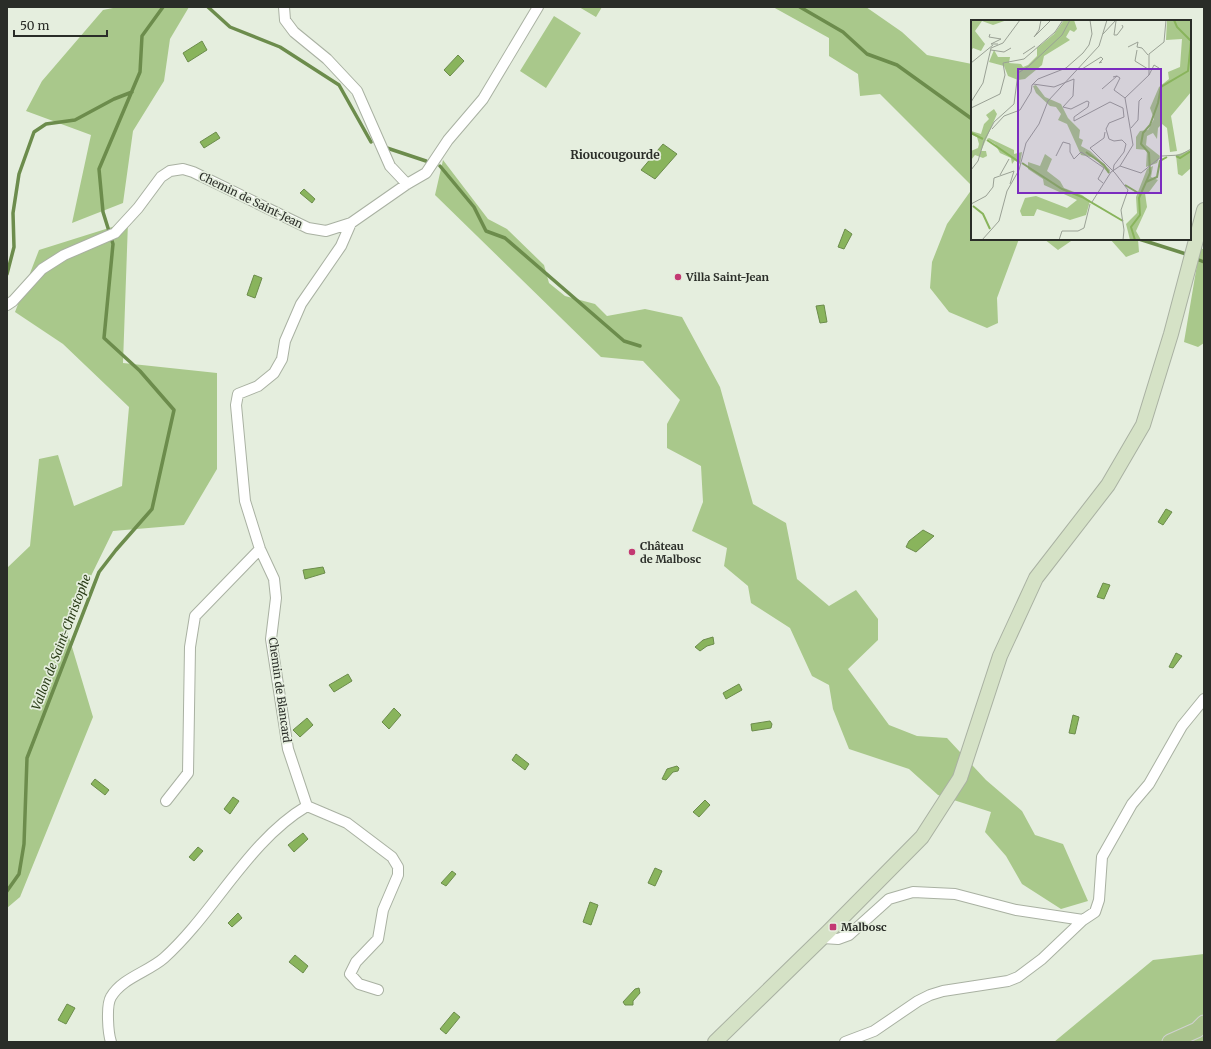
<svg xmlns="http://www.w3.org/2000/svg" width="1211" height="1049" font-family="Merriweather,serif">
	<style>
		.green { fill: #a9c88b }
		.water { fill: #89b45c; stroke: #6c8c4c }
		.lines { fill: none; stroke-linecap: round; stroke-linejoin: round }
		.stream { stroke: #6c8c4c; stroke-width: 3.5 }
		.minor-casing { stroke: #a9b1a2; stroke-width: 12 }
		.secondary-casing { stroke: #a9b1a2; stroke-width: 16 }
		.primary-casing { stroke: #d0d1d0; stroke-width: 17 }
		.minor { stroke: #fff; stroke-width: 10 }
		.secondary { stroke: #d5e2c6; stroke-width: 14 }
		.primary { stroke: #aac48d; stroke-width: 15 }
		.poi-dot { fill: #c33972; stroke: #e5eede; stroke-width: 1.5 }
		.labels { text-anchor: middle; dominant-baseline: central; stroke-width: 3.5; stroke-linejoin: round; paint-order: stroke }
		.street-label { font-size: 11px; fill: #2a2d28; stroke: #e5eede }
		.poi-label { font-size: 11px; font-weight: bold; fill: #2a2d28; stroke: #e5eede; text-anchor: start }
		.neighbourhood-label { font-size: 12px; font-weight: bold; fill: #2a2d28; stroke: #e5eede }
		.water-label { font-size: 12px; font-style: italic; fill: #293b16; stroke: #e5eede }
		.inset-river { fill: none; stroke: #89b45c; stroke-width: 2 }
		.inset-road { fill: none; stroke: #9aa195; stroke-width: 1 }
		.view { fill: #7b2cbf; fill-opacity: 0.15; stroke: #7b2cbf; stroke-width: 2 }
		.inset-edge { fill: none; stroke: #2a2d28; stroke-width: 2 }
	</style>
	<rect width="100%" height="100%" fill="#e5eede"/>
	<path class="green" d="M118,7H189L170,39L164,81L133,131L123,203L72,223L91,135L26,111L42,81L103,10Z
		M579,7H602L596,17Z
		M773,7H866L902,32L927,55L972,64V186L880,94L860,96L858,74L829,56V38Z
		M554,16L581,33L546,88L520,71Z
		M443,160L488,219L507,229L544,265L549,283L565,296L595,304L607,316L645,309L682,317L720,387L753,504L786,523L797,579L829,606L856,590L878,619V640L848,669L889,725L917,736L947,738L986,780L1022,811L1035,835L1063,844L1088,901L1061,909L1022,884L1006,856L985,832L991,812L938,795L909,769L849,749L833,709L829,685L812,676L790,628L751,603L748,586L724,566L727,548L692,531L703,502L701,466L667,448V424L680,400L643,361L601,357L435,195Z
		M972,189V239H1019L997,298L998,323L987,328L949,312L930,288L932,262L947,224Z
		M128,222L123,363L217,373V469L184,525L113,531L66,627L93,717L20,897L7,908V568L30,546L39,459L58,455L74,506L122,486L129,407L63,344L15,312L39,250Z
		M1044,239H1074L1058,250Z
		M1110,239H1138L1139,252L1126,257Z
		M1200,247L1204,250V343L1198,347L1184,342Z
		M1204,954V1042H1054L1153,960Z"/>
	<path class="water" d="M202,41L207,50L188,62L183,53Z
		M458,55L464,61L450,76L444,70Z
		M216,132L220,138L204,148L200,142Z
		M663,144L677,154L655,179L641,170Z
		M304,189L315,199L312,203L300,193Z
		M845,229L852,234L844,249L838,247Z
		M254,275L262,278L255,298L247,295Z
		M824,305L827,322L820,323L816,306Z
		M1166,509L1172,512L1163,525L1158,522Z
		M923,530L934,536L916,552L906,547L909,541Z
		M323,567L325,573L305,579L303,570Z
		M1103,583L1110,585L1104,599L1097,597Z
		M713,637L714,644L707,646L700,651L695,647L703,640Z
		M1176,653L1182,656L1173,668L1169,667Z
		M348,674L352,681L334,692L329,685Z
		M739,684L742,690L726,699L723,693Z
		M394,708L401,715L389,729L382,722Z
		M1073,715L1079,717L1075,734L1069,733Z
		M307,718L313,725L300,737L293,730Z
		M770,721L772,724L771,728L752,731L751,724Z
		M516,754L529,764L525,770L512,760Z
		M677,766L679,768L678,771L673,772L666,780L662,779L667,769Z
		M95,779L109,790L105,795L91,784Z
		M233,797L239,801L230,814L224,809Z
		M705,800L710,805L699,817L693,812Z
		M303,833L308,839L294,852L288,845Z
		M198,847L203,851L194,861L189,857Z
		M655,868L662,871L655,886L648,883Z
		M452,871L456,874L446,886L441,883Z
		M590,902L598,905L591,925L583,922Z
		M238,913L242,918L232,927L228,923Z
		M295,955L308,966L303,973L289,962Z
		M639,988L640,993L633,1001V1005H625L623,1002L635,989Z
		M67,1004L75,1008L66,1024L58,1020Z
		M454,1012L460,1017L446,1034L440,1029Z"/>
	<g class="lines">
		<path class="stream" d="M208,7L230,27L280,47L339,85L371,142
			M800,7L843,32L867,54L897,65L972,119
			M387,148L426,161
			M440,166L474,207L486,231L505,238L624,341L640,346
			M1139,239L1189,255
			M1194,258L1204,262
			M7,274L14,247L13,213L19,174L34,132L46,124L75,120L114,99L132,92
			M7,891L19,874L24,844L27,758L99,572L116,550L152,509L174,410L140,371L104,338L113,244L103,212L99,169L140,72L142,36L163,7"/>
		<g class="minor-casing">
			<path id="minor" d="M284,7L285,20L294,32L327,59L357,91L390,166L407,184
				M7,305L13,301L42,269L64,255L115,233L138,208L161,177L170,171L183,169L193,172L308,228L326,231L351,223L407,184L426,173L448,140L483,99L538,7
				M166,801L188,773L190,647L195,616L260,549
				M307,806L347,823L392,857L398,867V875L383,910L378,939L356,962L350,974L359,984L378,990
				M823,938L838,939L849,935L889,899L913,892L955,894L1016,910L1083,920
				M111,1042C108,1033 106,1005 111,997C122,978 148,972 164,958C215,912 248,841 307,806L288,749L271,639L276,598L274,579L260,549L245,501L236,405L238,394L258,386L274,373L282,359L285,341L301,304L341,246L351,223
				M845,1042L874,1031L918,1001L930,995L943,991L1008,981L1018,977L1042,959L1083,920L1095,912L1099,900L1102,857L1132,804L1149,784L1182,726L1204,699"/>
		</g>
		<g class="secondary-casing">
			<path id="secondary" d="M715,1042L828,932L922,837L960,778L1000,656L1036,578L1108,485L1143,425L1171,334L1204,210"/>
		</g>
		<g class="primary-casing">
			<path id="primary" d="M1170,1042L1197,1030L1204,1023"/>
		</g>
		<use href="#minor" class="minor"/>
		<use href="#secondary" class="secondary"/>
		<use href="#primary" class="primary"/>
	</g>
	<g class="poi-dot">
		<circle cx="678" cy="277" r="4"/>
		<circle cx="632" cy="552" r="4"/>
		<rect x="829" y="923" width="8" height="8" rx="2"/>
	</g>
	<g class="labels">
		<g class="street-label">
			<text transform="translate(251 200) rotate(26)">Chemin de Saint-Jean</text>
			<text transform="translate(280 690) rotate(82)">Chemin de Blancard</text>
		</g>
		<g class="poi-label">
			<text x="686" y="277">Villa Saint-Jean</text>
			<text x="640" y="546">Château<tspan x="640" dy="13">de Malbosc</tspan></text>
			<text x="841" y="927">Malbosc</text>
		</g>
		<g class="neighbourhood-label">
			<text x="615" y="154">Rioucougourde</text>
		</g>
		<g class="water-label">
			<text transform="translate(61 642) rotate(-69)">Vallon de Saint-Christophe</text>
		</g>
	</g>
	<g transform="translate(971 20)">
		<rect width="220" height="220" fill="#e5eede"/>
		<path d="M0,0H36L22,5L11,1L4,11L14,24L10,31L2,28L0,31ZM93,0H103L106,9L103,12L99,10L95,17L99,20L73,36L71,45L54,59L47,60L37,56L33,46L18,42L23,30L27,37H39L38,43L50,44L52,47L57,45L66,36V28L83,14ZM196,0H220V72L200,96L206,131L199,132L196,108L191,104L187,108L186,119L182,113L176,116L175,125L189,136L186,143L175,147L176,130L165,129V117L169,111L177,110L183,99L179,88L188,67L198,59L197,52L209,47L211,19L195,20ZM65,65L74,77L90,84L97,98L109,110L108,118L112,120L110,126L119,131L139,150L138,154L124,138L110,135L96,104L87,100L90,94L85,87L79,86L65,73L62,66ZM23,89L26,94L10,131H15L16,136L12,138L4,135L0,140V131L7,128L8,124L6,117L0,114V111L10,114L13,104L18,99L15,95ZM18,118L43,130V134L51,132L49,144L44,140L41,144L40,138L29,133L24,124L16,119ZM220,130V148L211,156L207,154L205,135ZM74,134L81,139L76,151L89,161L93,168L111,175L119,181L115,195L99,200L66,189L63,196H51L49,191L54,178L65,176L96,188L106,180L73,165L72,159L57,149V142L69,146ZM182,146L180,157L187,160L178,172L174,173L176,187L165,211L170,220H159L155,204L166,193L165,177L176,149Z" fill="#a9c88b"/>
		<path class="inset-river" d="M203,0L206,7L220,21M0,113L12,119M16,120L48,142M115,132L133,145L138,153M205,136L209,138L220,131M51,143L91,169L111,177L152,201M175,162L186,157L189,141L196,137M154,165L169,174M2,186L12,194L19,209M164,220L160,207L169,195L168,178L179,153L178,133L170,124L172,113L179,105L187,83L190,67L217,51L220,21"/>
		<path class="inset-road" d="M70,0L68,10L63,17L80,0M145,1L143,15H146L152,7L151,5M19,14L18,17L30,19L20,24H27M132,14L145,0M157,27L167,22L166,27L171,28L177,35M20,30L33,32L40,28M166,30L164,41L177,49M52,34L64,26M0,43L22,25M108,48L111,49L130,37L132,39L128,43L131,42M178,55L183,45L188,48M146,56L149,58L143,70L154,78M62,64L83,67L103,59L102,76L92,87L100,89L116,81L118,82L117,87L103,97V101L139,82L152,88L153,97L138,103L135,109L138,119L143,121L151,120L155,124L153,132L143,145L142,151M131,69L146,56L142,57M0,82L12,63L20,28L32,23L49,0M0,88L29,74L34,55L32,43L53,39L84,12L92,0M160,108L167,100L168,81L171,78M21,109L33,96L49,90L60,72L61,65L67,59L95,48L112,33L118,25L121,14L119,0M134,112L133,118L119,128L144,153L157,170L150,190L153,210L152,220M85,136L92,122L99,124V132L103,139L110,132L133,148L127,159L132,163M149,146L162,125L154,78L178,55V34L193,22L195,0M0,150L7,141L13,121L23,102L43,84L47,53L58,46L91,15L99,0M29,155L38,139M121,182L140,152L149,146L170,153L191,136L209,135L220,129M0,184L15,176L22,167L23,158L43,151L39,164M11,220L28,201L36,171L48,150L55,123L68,104L77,81L128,26L136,0M88,220L91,211H107L113,208L119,184"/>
		<path class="view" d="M47,49H190V173H47Z"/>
		<rect width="220" height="220" class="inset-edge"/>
	</g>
	<rect width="1211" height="1049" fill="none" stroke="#2a2d28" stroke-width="16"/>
	<path d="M14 30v6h93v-6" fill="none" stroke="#2a2d28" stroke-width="2"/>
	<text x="20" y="30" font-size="12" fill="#2a2d28" stroke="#e5eede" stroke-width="3" paint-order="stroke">50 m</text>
</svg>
